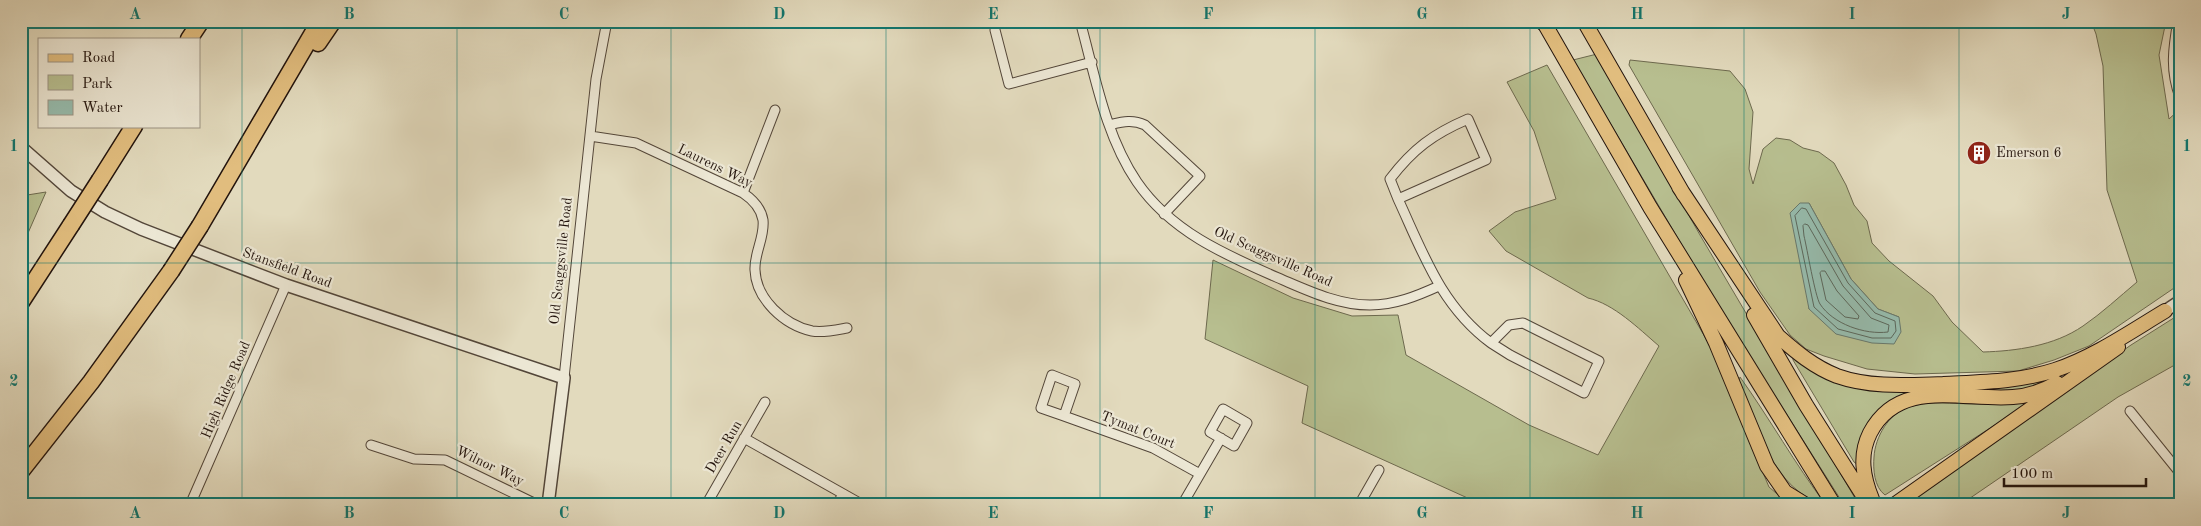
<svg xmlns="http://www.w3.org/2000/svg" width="2201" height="526" font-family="'Old Standard TT',serif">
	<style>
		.green { fill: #b7be8f; stroke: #6d694e; fill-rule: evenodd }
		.water { fill: #96bbac; stroke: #68786c }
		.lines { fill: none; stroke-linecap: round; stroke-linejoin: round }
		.shore { stroke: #5c685c; stroke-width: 1 }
		.stream { stroke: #68786c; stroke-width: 3 }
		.minor-casing { stroke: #534639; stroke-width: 11 }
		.tertiary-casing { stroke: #534639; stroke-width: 14 }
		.primary-casing { stroke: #23140d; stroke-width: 16 }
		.motorway-casing { stroke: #23140d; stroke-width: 19 }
		.minor { stroke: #ece7d4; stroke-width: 9 }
		.tertiary { stroke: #ece7d4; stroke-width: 11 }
		.primary { stroke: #e1bd7e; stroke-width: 14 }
		.motorway { stroke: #e1bd7e; stroke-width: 16 }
		.motorway-bridge-casing { stroke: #23140d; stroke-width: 19; stroke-linecap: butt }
		.motorway-bridge { stroke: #e1bd7e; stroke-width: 16 }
		.grid { fill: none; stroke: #0f766e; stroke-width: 1; stroke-opacity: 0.55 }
		.labels { text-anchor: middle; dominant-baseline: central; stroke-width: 4.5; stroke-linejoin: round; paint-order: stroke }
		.poi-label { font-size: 14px; fill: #23140d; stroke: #ece7d4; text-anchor: start }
		.street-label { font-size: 14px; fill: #23140d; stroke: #ece7d4 }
		.neatline { fill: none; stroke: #0f766e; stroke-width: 2 }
		.grid-label { font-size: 16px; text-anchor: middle; font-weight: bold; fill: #0f766e }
	</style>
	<rect width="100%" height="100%" fill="#e2dabd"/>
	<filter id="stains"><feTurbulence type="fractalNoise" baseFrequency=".004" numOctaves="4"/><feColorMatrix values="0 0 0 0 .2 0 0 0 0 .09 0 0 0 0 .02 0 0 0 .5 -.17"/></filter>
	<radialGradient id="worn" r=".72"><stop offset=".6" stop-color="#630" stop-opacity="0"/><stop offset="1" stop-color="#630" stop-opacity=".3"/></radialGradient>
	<path class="green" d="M2091,21H2166L2159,55L2169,119L2180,109V284L2089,346L2054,360L2018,371L1915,374L1867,369L1824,356L1806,349L1790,335L1760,292L1629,65L1630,60L1730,71L1745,89L1753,112L1749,169L1753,184L1763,149L1776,138L1790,140L1803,148L1819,152L1834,163L1846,185L1854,205L1867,221L1872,243L1889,261L1933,296L1952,322L1983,352C2016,351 2054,346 2083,326C2102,313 2119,297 2137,282L2107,190L2103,66L2096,34ZM1809,203L1851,279L1878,309L1899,317L1809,309Z
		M1597,54L1700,235L1859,505H1844L1713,298L1573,60Z
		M1547,65L1709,344L1769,487L1790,505H1483L1302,423L1308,386L1205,339L1213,260L1293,298L1352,316L1398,315L1406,355L1529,425L1598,455L1659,346C1638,328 1614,304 1588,298L1506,251L1489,231L1515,212L1556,199L1534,131L1507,82Z
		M46,192L21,249V196Z
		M2180,314V362L2118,397L1960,505H1902L2131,345Z
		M1793,356L1847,384L2066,373L2043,386L2020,392L1891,402L1858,465L1854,462L1793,360Z
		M1740,377C1770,419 1795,464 1826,505C1772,491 1758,426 1739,381Z
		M2027,402L2028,404L1885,495C1874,487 1873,469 1874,457C1875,437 1889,413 1909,407C1929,400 1953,404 1974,404C1992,404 2010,403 2027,402Z"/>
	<path class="water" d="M1800,203H1809L1851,279L1878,309L1899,317L1901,332L1894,344L1872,343L1836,334L1809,309L1790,213Z"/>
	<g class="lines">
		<path class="shore" d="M1802,208L1806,209L1848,283L1875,313L1895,321L1896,331L1891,338H1872L1838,329L1814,307L1795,216Z
			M1805,224L1808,225L1843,286L1871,318L1889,325L1888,332C1865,335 1833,324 1820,304C1815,296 1807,248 1804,236L1803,226Z
			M1822,271H1825L1837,291L1859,316L1858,319L1845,317L1826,300L1820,273Z"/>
		<path class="stream" d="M21,184L26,178"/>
		<g class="minor-casing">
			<path id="minor" d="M1080,21C1095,75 1105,135 1137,182C1172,233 1228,256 1283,280C1311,292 1339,305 1370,305C1395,305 1417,296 1439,286
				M2178,21C2173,48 2170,71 2180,97
				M995,30L1009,84L1092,62
				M1109,125C1122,122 1132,119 1145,125L1200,176L1164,214
				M590,136L636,143L743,193C752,199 761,208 763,220C765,237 754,253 755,270C756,299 784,325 812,331C823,333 836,330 847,328
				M743,193L775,110
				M1398,199L1390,179C1413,149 1433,134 1468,119L1486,160L1398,199C1423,253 1441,306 1491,343L1509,325L1523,323L1599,361L1584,393L1510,355L1491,343
				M564,378L596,79L607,21
				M1223,409L1247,423L1234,446L1210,432Z
				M2130,411L2180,473
				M1064,416L1041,408L1052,375L1075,384L1064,416L1153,448L1200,474
				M744,438L863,505
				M371,445L414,459L445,460L538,505
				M190,505L286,285
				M706,505L765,402
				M837,505L843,494
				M1182,505L1221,438
				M1359,505L1379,470"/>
		</g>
		<g class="tertiary-casing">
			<path id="tertiary" d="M21,147L71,191L105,212L141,229L286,285L564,378L548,505
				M2165,311L2180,301"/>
		</g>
		<g class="primary-casing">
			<path id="primary" d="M1543,21L1650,207L1834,505
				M1584,21L1684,195
				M1679,187L1778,336C1796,352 1814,367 1837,376C1871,388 1908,385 1943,384C1981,382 2018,382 2055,370C2094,357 2130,332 2165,311
				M1686,280L1716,343L1767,466L1785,492L1806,505
				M1754,315L1806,405L1869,505
				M1872,499C1863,477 1859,455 1870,433C1899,377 1963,401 2013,397C2029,396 2043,391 2057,383
				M1894,505L2118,347"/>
		</g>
		<g class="motorway-casing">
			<path id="motorway" d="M1543,21L1544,22
				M189,39L201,21
				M318,43L333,21
				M100,180L134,126
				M200,226L320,21
				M21,302L71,225
				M21,471L91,382L171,271"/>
		</g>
		<use href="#minor" class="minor"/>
		<use href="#tertiary" class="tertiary"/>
		<use href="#primary" class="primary"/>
		<use href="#motorway" class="motorway"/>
		<g class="motorway-bridge-casing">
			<path id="motorway-bridge" d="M71,225L100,180
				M171,271L200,226"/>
		</g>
		<use href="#motorway-bridge" class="motorway-bridge"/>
	</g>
	<path class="grid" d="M242,21V505M457,21V505M671,21V505M886,21V505M1100,21V505M1315,21V505M1530,21V505M1744,21V505M1959,21V505M21,263H2180"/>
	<defs>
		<g id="building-disc" transform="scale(1.25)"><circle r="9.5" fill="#8f2418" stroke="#ece7d4"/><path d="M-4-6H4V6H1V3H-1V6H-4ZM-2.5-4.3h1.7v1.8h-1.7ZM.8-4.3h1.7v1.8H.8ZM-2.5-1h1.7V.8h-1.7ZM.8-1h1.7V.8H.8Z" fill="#fff"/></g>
	</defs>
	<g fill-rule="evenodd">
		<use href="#building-disc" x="1979" y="153"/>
	</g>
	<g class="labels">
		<g class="poi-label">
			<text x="1996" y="153">Emerson 6</text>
		</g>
		<g class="street-label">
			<text transform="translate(715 166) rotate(26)">Laurens Way</text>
			<text transform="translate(1273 257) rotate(24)">Old Scaggsville Road</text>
			<text transform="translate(561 261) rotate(-84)">Old Scaggsville Road</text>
			<text transform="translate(287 268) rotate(20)">Stansfield Road</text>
			<text transform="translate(226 390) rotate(-67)">High Ridge Road</text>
			<text transform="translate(1138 430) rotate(22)">Tymat Court</text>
			<text transform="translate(724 447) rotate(-60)">Deer Run</text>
			<text transform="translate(490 466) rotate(26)">Wilnor Way</text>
		</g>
	</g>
	<rect width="2201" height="526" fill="none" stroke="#e2dabd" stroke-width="55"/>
	<rect x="38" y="38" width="162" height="90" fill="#ece7d4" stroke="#9c9384"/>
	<rect x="48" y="54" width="25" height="8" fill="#e1bd7e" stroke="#9c9384"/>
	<text x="82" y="62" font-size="15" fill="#23140d">Road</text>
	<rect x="48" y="75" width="25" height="15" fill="#b7be8f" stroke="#9c9384"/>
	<text x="82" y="88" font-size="15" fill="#23140d">Park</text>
	<rect x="48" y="100" width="25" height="15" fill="#96bbac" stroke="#9c9384"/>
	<text x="82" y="112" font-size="15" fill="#23140d">Water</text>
	<path d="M2004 478v8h142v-8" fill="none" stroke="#23140d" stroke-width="2.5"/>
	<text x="2011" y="478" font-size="15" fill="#23140d" stroke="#ece7d4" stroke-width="4" paint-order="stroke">100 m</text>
	<rect x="28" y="28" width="2146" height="470" class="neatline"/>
	<g class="grid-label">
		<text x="135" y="19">A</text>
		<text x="349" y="19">B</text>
		<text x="564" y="19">C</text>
		<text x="779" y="19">D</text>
		<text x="993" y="19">E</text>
		<text x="1208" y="19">F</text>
		<text x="1422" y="19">G</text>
		<text x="1637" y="19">H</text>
		<text x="1852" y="19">I</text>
		<text x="2066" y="19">J</text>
		<text x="14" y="151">1</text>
		<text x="2187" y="151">1</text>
		<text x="14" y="386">2</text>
		<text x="2187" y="386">2</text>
		<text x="135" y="518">A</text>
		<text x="349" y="518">B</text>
		<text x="564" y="518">C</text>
		<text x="779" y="518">D</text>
		<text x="993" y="518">E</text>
		<text x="1208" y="518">F</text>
		<text x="1422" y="518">G</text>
		<text x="1637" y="518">H</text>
		<text x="1852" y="518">I</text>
		<text x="2066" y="518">J</text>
	</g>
	<rect width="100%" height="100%" filter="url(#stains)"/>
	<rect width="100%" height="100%" fill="url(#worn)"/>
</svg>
